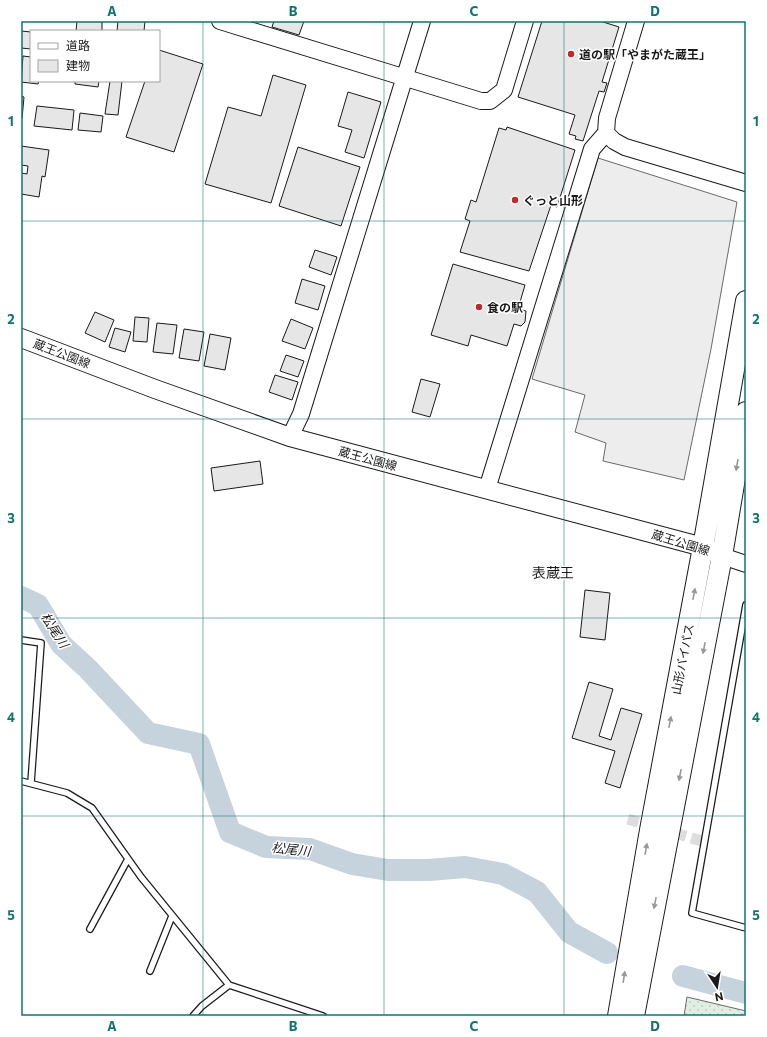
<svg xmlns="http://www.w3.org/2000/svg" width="767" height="1037" font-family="Commissioner,'Noto Sans JP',sans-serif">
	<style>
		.grass { fill: url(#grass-dots); stroke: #6a6a6a }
		.parking { fill: #ededed; stroke: #6a6a6a }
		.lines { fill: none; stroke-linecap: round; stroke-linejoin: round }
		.river { stroke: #c6d2dc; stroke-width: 22 }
		.building { fill: #e6e6e6; stroke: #1a1a1a }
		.street-tunnel { stroke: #ddd; stroke-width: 11; stroke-dasharray: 11 5.5; stroke-linecap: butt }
		.lane-casing { stroke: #1a1a1a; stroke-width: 8 }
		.secondary-casing { stroke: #1a1a1a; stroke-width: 18 }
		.primary-casing { stroke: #1a1a1a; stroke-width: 20 }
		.highway-casing { stroke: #1a1a1a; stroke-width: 22 }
		.lane { stroke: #fff; stroke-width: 5.5 }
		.secondary { stroke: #fff; stroke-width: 16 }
		.primary { stroke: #fff; stroke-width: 18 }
		.highway { stroke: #fff; stroke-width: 20 }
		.oneway { fill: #989898 }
		.grid { fill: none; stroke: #0f766e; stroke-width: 1; stroke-opacity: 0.55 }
		.poi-dot { fill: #c62828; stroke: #fff; stroke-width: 1.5 }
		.labels { text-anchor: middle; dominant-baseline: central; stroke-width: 3; stroke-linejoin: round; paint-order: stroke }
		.poi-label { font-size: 12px; font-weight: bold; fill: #1a1a1a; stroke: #fff; text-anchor: start }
		.street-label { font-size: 12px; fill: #1a1a1a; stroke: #fff }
		.water-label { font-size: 13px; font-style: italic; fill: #1a1a1a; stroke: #fff }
		.quarter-label { font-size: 14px; fill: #1a1a1a; stroke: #fff }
		.neatline { fill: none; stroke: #0f766e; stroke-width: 1.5 }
		.grid-label { font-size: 13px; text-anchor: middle; font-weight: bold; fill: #0f766e }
	</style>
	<defs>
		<pattern id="grass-dots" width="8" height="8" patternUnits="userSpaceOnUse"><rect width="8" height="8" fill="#e0efe3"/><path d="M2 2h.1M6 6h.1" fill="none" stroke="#c0ccc2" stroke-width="1.8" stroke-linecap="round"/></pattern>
	</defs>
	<rect width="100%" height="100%" fill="#fff"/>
	<path class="grass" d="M687,997L746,1011V1016H684Z"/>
	<path class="parking" d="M598,158L737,202L711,349L684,480L603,461L606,443L575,432L585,395L532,379Z"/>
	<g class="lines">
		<path class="river" d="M21,597L38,605L61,644L88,669L148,733L199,744L230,832L266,847L310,849L352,864L388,870H429L465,867L503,874L537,892L569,932L607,953
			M683,976L746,993"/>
	</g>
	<path class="building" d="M77,21H102V31H76Z
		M118,21H145L144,31H117Z
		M274,21H304L299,35L272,27Z
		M542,21H600L619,27L602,82L607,83L604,92L599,91L583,141L575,139L576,136L569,134L575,115L518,97Z
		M21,31L31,32V49L21,48Z
		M159,50L203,64L174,152L126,137L145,81H159Z
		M23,56L31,57V81H39L38,84L21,82Z
		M273,75L306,85L271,203L205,184L228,107L261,116Z
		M75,81H99L98,87L75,84Z
		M110,81H122L118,115L105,114Z
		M348,92L381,102L364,158L345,152L352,130L338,126Z
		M21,96L24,97L22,119H21Z
		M37,106L74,110L72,130L34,126Z
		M80,113L103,116L101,132L78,130Z
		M507,127L575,150L557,207L551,205L529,271L460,252L470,221L465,219L471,200L476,202L499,128L506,130Z
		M21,146L49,150L45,177L42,176L39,197L21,194V173L27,174L28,166L21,165Z
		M298,147L360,167L341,226L279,206Z
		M315,250L337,257L331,275L309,267Z
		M453,264L525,285L518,309L526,311L525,322L521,326L514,324L507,346L471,335L468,346L431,335Z
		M302,279L325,286L318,310L295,303Z
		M95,312L114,320L105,342L85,333Z
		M135,317L149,318L147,342L133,341Z
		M291,319L313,328L305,349L282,341Z
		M157,323L177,325L173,354L153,352Z
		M115,328L131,332L125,352L109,347Z
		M184,329L204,332L199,361L179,358Z
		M210,334L231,338L225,370L204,366Z
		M286,355L304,361L298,377L280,371Z
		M275,375L298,382L292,400L269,392Z
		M421,379L440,384L430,417L412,412Z
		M260,461L263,484L214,491L211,468Z
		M585,590L610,593L605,640L580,637Z
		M589,682L613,689L599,736L611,740L621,708L642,714L620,788L605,783L615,751L572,738Z"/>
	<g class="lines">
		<path class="street-tunnel" d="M628,819L705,842"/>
		<g class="lane-casing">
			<path id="lane" d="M746,605L692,913L746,928
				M21,640L41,643L31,783
				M21,781L67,793L92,808L141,877L229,985L323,1016
				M90,929L128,859
				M150,971L172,916
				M193,1016L202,1006L229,985"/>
		</g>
		<g class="secondary-casing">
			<path id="secondary" d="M220,21L481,101H490L504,90L525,21
				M636,21L607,118L606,133L614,141L625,147L746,183
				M290,437L301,414L422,21
				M487,489L592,149L606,133
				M722,556L746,564"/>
		</g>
		<g class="primary-casing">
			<path id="primary" d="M21,338L155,389L290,437L703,547L716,553"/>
		</g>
		<g class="highway-casing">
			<path id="highway" d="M618,1016L650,830L703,547L746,301
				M634,1016L722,556L746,412"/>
		</g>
		<use href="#lane" class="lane"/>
		<use href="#secondary" class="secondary"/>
		<use href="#primary" class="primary"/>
		<use href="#highway" class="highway"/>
	</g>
	<defs><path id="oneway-solid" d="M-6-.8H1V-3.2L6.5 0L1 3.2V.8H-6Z"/></defs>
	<g class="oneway">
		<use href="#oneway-solid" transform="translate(737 465) rotate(100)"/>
		<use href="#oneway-solid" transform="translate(694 594) rotate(-79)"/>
		<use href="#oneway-solid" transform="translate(704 648) rotate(101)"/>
		<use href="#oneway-solid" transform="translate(670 722) rotate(-79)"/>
		<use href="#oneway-solid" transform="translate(680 775) rotate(101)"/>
		<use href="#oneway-solid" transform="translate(646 849) rotate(-80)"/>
		<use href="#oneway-solid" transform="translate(655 903) rotate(101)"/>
		<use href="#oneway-solid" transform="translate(624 977) rotate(-81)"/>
	</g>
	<path class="grid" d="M203,21V1016M384,21V1016M564,21V1016M21,221H746M21,419H746M21,618H746M21,816H746"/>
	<g class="poi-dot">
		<circle cx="571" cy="54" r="4"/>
		<circle cx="515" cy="200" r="4"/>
		<circle cx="479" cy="307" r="4"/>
	</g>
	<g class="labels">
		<g class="poi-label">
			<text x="579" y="54">道の駅「やまがた蔵王」</text>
			<text x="523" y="200">ぐっと山形</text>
			<text x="487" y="307">食の駅</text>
		</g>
		<g class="street-label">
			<text transform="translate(62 353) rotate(21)">蔵王公園線</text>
			<text transform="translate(368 458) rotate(15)">蔵王公園線</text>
			<text transform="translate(681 542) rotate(17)">蔵王公園線</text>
			<text transform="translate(682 659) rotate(-79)">山形バイパス</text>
		</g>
		<g class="water-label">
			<text transform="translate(55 630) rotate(57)">松尾川</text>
			<text transform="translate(291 849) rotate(6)">松尾川</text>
		</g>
		<g class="quarter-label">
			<text x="553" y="572">表蔵王</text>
		</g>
	</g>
	<rect width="767" height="1037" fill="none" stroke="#ffffff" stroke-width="44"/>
	<rect x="30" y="30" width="130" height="52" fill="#ffffff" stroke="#a3a3a3"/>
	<rect x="38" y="43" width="20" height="6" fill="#ffffff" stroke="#a3a3a3"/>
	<text x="66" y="50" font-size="12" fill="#1a1a1a">道路</text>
	<rect x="38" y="60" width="20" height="12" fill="#e6e6e6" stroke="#a3a3a3"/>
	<text x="66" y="70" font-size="12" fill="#1a1a1a">建物</text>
	<g transform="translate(717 987) rotate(168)" stroke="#ffffff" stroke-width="3" paint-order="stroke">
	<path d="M0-3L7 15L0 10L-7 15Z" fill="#1a1a1a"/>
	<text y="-6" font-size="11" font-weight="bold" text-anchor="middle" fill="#1a1a1a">N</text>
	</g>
	<rect x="22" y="22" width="723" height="993" class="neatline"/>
	<g class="grid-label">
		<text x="112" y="16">A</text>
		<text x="293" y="16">B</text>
		<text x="474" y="16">C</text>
		<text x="655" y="16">D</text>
		<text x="11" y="126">1</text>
		<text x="756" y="126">1</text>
		<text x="11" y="324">2</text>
		<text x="756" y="324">2</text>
		<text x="11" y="523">3</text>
		<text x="756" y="523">3</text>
		<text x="11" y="722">4</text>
		<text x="756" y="722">4</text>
		<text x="11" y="920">5</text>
		<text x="756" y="920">5</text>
		<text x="112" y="1031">A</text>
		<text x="293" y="1031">B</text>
		<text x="474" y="1031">C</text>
		<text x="655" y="1031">D</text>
	</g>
</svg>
